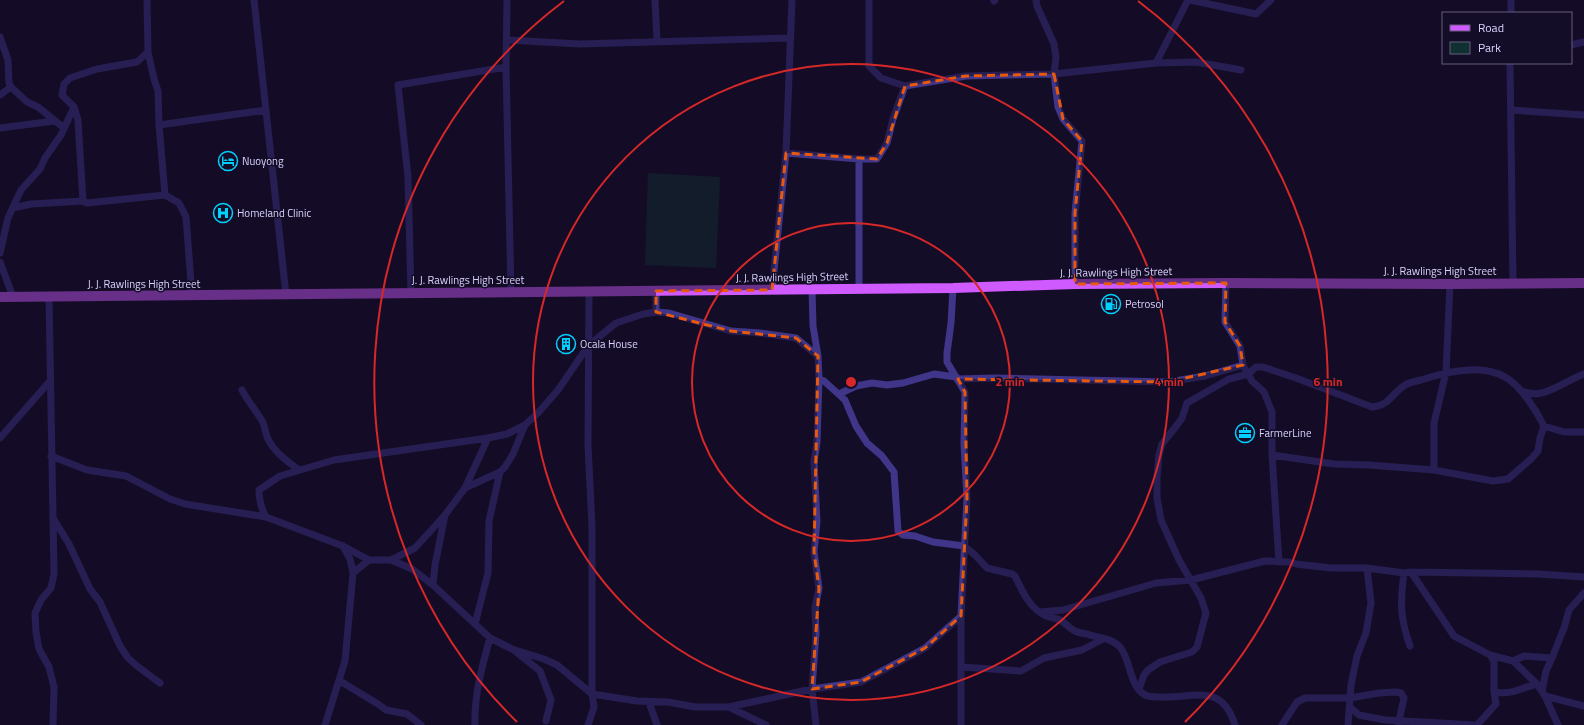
<svg xmlns="http://www.w3.org/2000/svg" width="1584" height="725" font-family="'Titillium Web',sans-serif">
	<style>
		.green { fill: #103031 }
		.lines { fill: none; stroke-linecap: round; stroke-linejoin: round }
		.street { stroke: #3f3589; stroke-width: 7 }
		.primary { stroke: #cf5aff; stroke-width: 10 }
		.marked { fill: none; stroke: #e8590c; stroke-width: 3; stroke-dasharray: 8 5; stroke-linejoin: round }
		.ring { fill: none; stroke: #d62828; stroke-width: 2 }
		.labels { text-anchor: middle; dominant-baseline: central; stroke-width: 3; stroke-linejoin: round; paint-order: stroke }
		.poi-label { font-size: 11px; fill: #dcd3ff; stroke: #140d27; text-anchor: start }
		.street-label { font-size: 11px; fill: #dcd3ff; stroke: #140d27 }
		.centre { fill: #d62828; stroke: #140d27; stroke-width: 2 }
		.ring-label { font-size: 12px; text-anchor: middle; font-weight: bold; fill: #d62828; stroke: #140d27; stroke-width: 3; stroke-linejoin: round; paint-order: stroke }
	</style>
	<rect width="100%" height="100%" fill="#140d27"/>
	<path class="green" d="M648,173L720,177L716,268L645,265Z"/>
	<g class="lines">
		<path class="street" d="M147,0L148,52L154,79L158,91L159,125L165,195L179,203L186,217L192,296
			M254,0L286,295
			M507,0L506,67L511,292
			M655,0L657,41
			M869,0V66L881,78L905,86L966,76L1054,74L1156,63L1196,62L1241,70
			M1036,0L1037,6L1054,44L1056,57L1054,74L1058,107L1063,119L1082,141L1075,213V284
			M1190,0L1256,14L1271,0
			M994,1L995,0
			M1511,13V0
			M0,37L8,60L9,83L11,87L27,102L38,107L64,128
			M507,40L580,44L790,38
			M1571,45L1584,42
			M148,52L137,62L97,69L70,78L64,84L62,95L74,107L78,120L83,201L87,203L165,195
			M1156,63L1188,0
			M1510,63L1513,283
			M0,95L11,87
			M1511,110L1584,115
			M159,125L266,110
			M0,128L54,121
			M786,153L859,159H877L887,143L893,119L905,86
			M13,208L31,204L83,201
			M0,253L8,218L21,190L40,169L45,158L61,135L74,107
			M0,262L13,297
			M1226,283L1225,322L1240,346L1243,365L1252,381L1264,392L1272,412V455L1279,562
			M953,288L951,323L947,353V362L965,392L964,444L967,498L961,616V725
			M812,289L813,326L818,356L819,379L817,442L814,462L817,522L814,552L819,588L815,608L816,633L812,689L816,725
			M859,289V159
			M772,290L786,153L792,0
			M656,291V312
			M411,293L408,177L398,85L506,67
			M49,296L54,574L51,588L41,600L35,613L36,632L39,649L49,667L54,687L53,725
			M819,379L824,381L845,400L856,426L867,443L882,456L894,472L898,531L903,535L915,536L933,542L964,546L975,555L987,568L1012,574L1015,576C1022,591 1030,609 1046,616C1051,618 1056,618 1060,620C1066,623 1070,629 1075,631C1078,633 1083,633 1087,634C1098,638 1112,638 1120,647C1131,660 1129,686 1145,695C1149,697 1155,697 1160,697C1193,699 1221,681 1235,725
			M957,379L994,378L1168,382L1205,376L1243,365
			M242,390C247,400 255,409 261,419C265,424 265,433 268,439C275,453 287,461 299,470
			M1522,391C1543,401 1564,381 1584,374
			M839,394L856,386L872,383L887,385L903,383L934,374L956,377
			M0,438L50,381
			M1272,455L1334,464L1369,465L1434,470L1493,481L1508,479L1531,459L1538,451L1540,438L1544,426
			M51,456L87,470L126,476L170,499L185,504L266,517L343,546L369,560H391L415,548L445,515L465,488L500,472L505,467L513,454L525,425
			M1434,470V423L1446,372L1450,284
			M465,488L488,438
			M266,517C261,508 259,500 259,490L280,476L334,460L488,438L507,434L525,425L538,413L558,390L588,346L616,323L643,314L656,312L669,313L731,331L760,333L796,338L818,356
			M53,518L69,544L90,589L100,602L120,646L128,658L137,666L160,683
			M343,546L350,559L353,573
			M391,560L412,569L433,585L490,638L512,649L544,659L557,665L592,694L637,701L668,702L695,707H729L766,725
			M1411,572L1538,574L1584,577
			M1404,573C1400,602 1400,618 1410,646
			M433,585L435,565L445,515
			M1040,612L1063,610L1156,583L1191,580L1265,561L1289,562L1296,564L1331,568H1367L1404,573L1411,572L1454,636L1490,655L1513,661L1537,684L1545,696L1558,725
			M475,624L488,573L489,521L500,472
			M515,651L540,671L551,700L546,721
			M1552,658L1564,628L1569,610L1584,593
			M1513,661L1524,656L1552,658L1546,671L1542,691
			M961,667L1021,671L1044,658L1082,650L1103,639
			M340,681L378,704L386,710L407,714L421,725
			M1139,689L1144,675L1148,670L1160,662L1192,652L1197,647L1206,613L1201,598L1179,560L1161,520L1157,498V477L1159,455L1162,444L1177,425L1182,418L1187,403L1229,379L1248,374L1256,367H1263L1296,378L1372,407C1390,406 1393,391 1407,384C1411,382 1417,381 1421,380C1445,372 1481,363 1505,377C1521,386 1536,410 1544,426L1564,432H1584
			M1494,692C1513,695 1520,688 1537,684
			M1545,696L1584,706
			M649,702L657,725
			M729,707L812,689L861,682L925,648L961,616
			M1350,707L1359,715L1385,720L1477,725
			M325,725L345,661L353,573L369,560
			M475,725C474,696 482,666 490,638
			M588,725L594,707L592,694V526L588,445L589,291
			M1282,725L1297,702L1305,698H1350L1379,693L1396,692L1401,693L1404,698L1398,725
			M1348,725L1351,685L1357,656L1366,633L1371,603L1367,568
			M1477,725L1496,704L1494,692V661L1490,655"/>
		<path class="primary" d="M0,297L953,288L1075,284L1226,283L1450,284L1584,283"/>
	</g>
	<path d="M0 0H1584V725H0ZM1054,74L1063,119L1082,141L1075,213V284L1226,283L1225,322L1240,346L1243,365L1168,382L958,379L965,392L967,498L961,616L925,648L861,682L812,689L819,588L814,552L818,356L796,338L731,331L656,312V291L772,290L786,153L877,159L887,143L905,86L966,76Z" fill="#140d27" fill-opacity=".55" fill-rule="evenodd"/>
	<path class="marked" d="M1054,74L1063,119L1082,141L1075,213V284L1226,283L1225,322L1240,346L1243,365L1168,382L958,379L965,392L967,498L961,616L925,648L861,682L812,689L819,588L814,552L818,356L796,338L731,331L656,312V291L772,290L786,153L877,159L887,143L905,86L966,76Z"/>
	<g class="ring">
		<circle cx="851" cy="382" r="159"/>
		<circle cx="851" cy="382" r="318"/>
		<path d="M517 722A477 477 0 0 1 564 1M1138 1A477 477 0 0 1 1185 722"/>
	</g>
	<defs>
		<g id="hotel-ring" transform="scale(1)"><circle r="9.5" fill="#140d27" stroke="#00d0fe" stroke-width="1.5"/><path d="M-6-4.5h1.5V1H6V5H4.5V3h-9V5H-6ZM-4 0a1.8 1.8 0 1 1 3.6 0ZM.5 0V-2.5h3Q6-2.5 6 0Z" fill="#00d0fe"/></g>
		<g id="hospital-ring" transform="scale(1)"><circle r="9.5" fill="#140d27" stroke="#00d0fe" stroke-width="1.5"/><path d="M-5-5h3v3.5h4V-5h3V5h-3V1.5h-4V5h-3Z" fill="#00d0fe"/></g>
		<g id="fuel-ring" transform="scale(1)"><circle r="9.5" fill="#140d27" stroke="#00d0fe" stroke-width="1.5"/><path d="M-5.5-6h7V0h2V4h1.3V-2.5L3-4.5l.8-.8L6-3V5H2.5V1h-1V6h-7ZM-4.2-4.7v3.2H.2V-4.7Z" fill="#00d0fe"/></g>
		<g id="building-ring" transform="scale(1)"><circle r="9.5" fill="#140d27" stroke="#00d0fe" stroke-width="1.5"/><path d="M-4-6H4V6H1V3H-1V6H-4ZM-2.5-4.3h1.7v1.8h-1.7ZM.8-4.3h1.7v1.8H.8ZM-2.5-1h1.7V.8h-1.7ZM.8-1h1.7V.8H.8Z" fill="#00d0fe"/></g>
		<g id="office-ring" transform="scale(1)"><circle r="9.5" fill="#140d27" stroke="#00d0fe" stroke-width="1.5"/><path d="M-6-3h4V-5.5h4V-3h4V5H-6ZM-1-4.5V-3h2v-1.5ZM-6 0V1H6V0Z" fill="#00d0fe"/></g>
	</defs>
	<g fill-rule="evenodd">
		<use href="#hotel-ring" x="228" y="161"/>
		<use href="#hospital-ring" x="223" y="213"/>
		<use href="#fuel-ring" x="1111" y="304"/>
		<use href="#building-ring" x="566" y="344"/>
		<use href="#office-ring" x="1245" y="433"/>
	</g>
	<g class="labels">
		<g class="poi-label">
			<text x="242" y="161">Nuoyong</text>
			<text x="237" y="213">Homeland Clinic</text>
			<text x="1125" y="304">Petrosol</text>
			<text x="580" y="344">Ocala House</text>
			<text x="1259" y="433">FarmerLine</text>
		</g>
		<g class="street-label">
			<text x="1440" y="271">J. J. Rawlings High Street</text>
			<text transform="translate(1116 272) rotate(-1)">J. J. Rawlings High Street</text>
			<text transform="translate(792 277) rotate(-1)">J. J. Rawlings High Street</text>
			<text x="468" y="280">J. J. Rawlings High Street</text>
			<text x="144" y="284">J. J. Rawlings High Street</text>
		</g>
	</g>
	<circle cx="851" cy="382" r="6" class="centre"/>
	<g class="ring-label">
		<text x="1010" y="386">2 min</text>
		<text x="1169" y="386">4 min</text>
		<text x="1328" y="386">6 min</text>
	</g>
	<rect x="1442" y="12" width="130" height="52" fill="#140d27" stroke="#645c7d"/>
	<rect x="1450" y="25" width="20" height="6" fill="#cf5aff" stroke="#645c7d"/>
	<text x="1478" y="32" font-size="12" fill="#dcd3ff">Road</text>
	<rect x="1450" y="42" width="20" height="12" fill="#103031" stroke="#645c7d"/>
	<text x="1478" y="52" font-size="12" fill="#dcd3ff">Park</text>
</svg>
